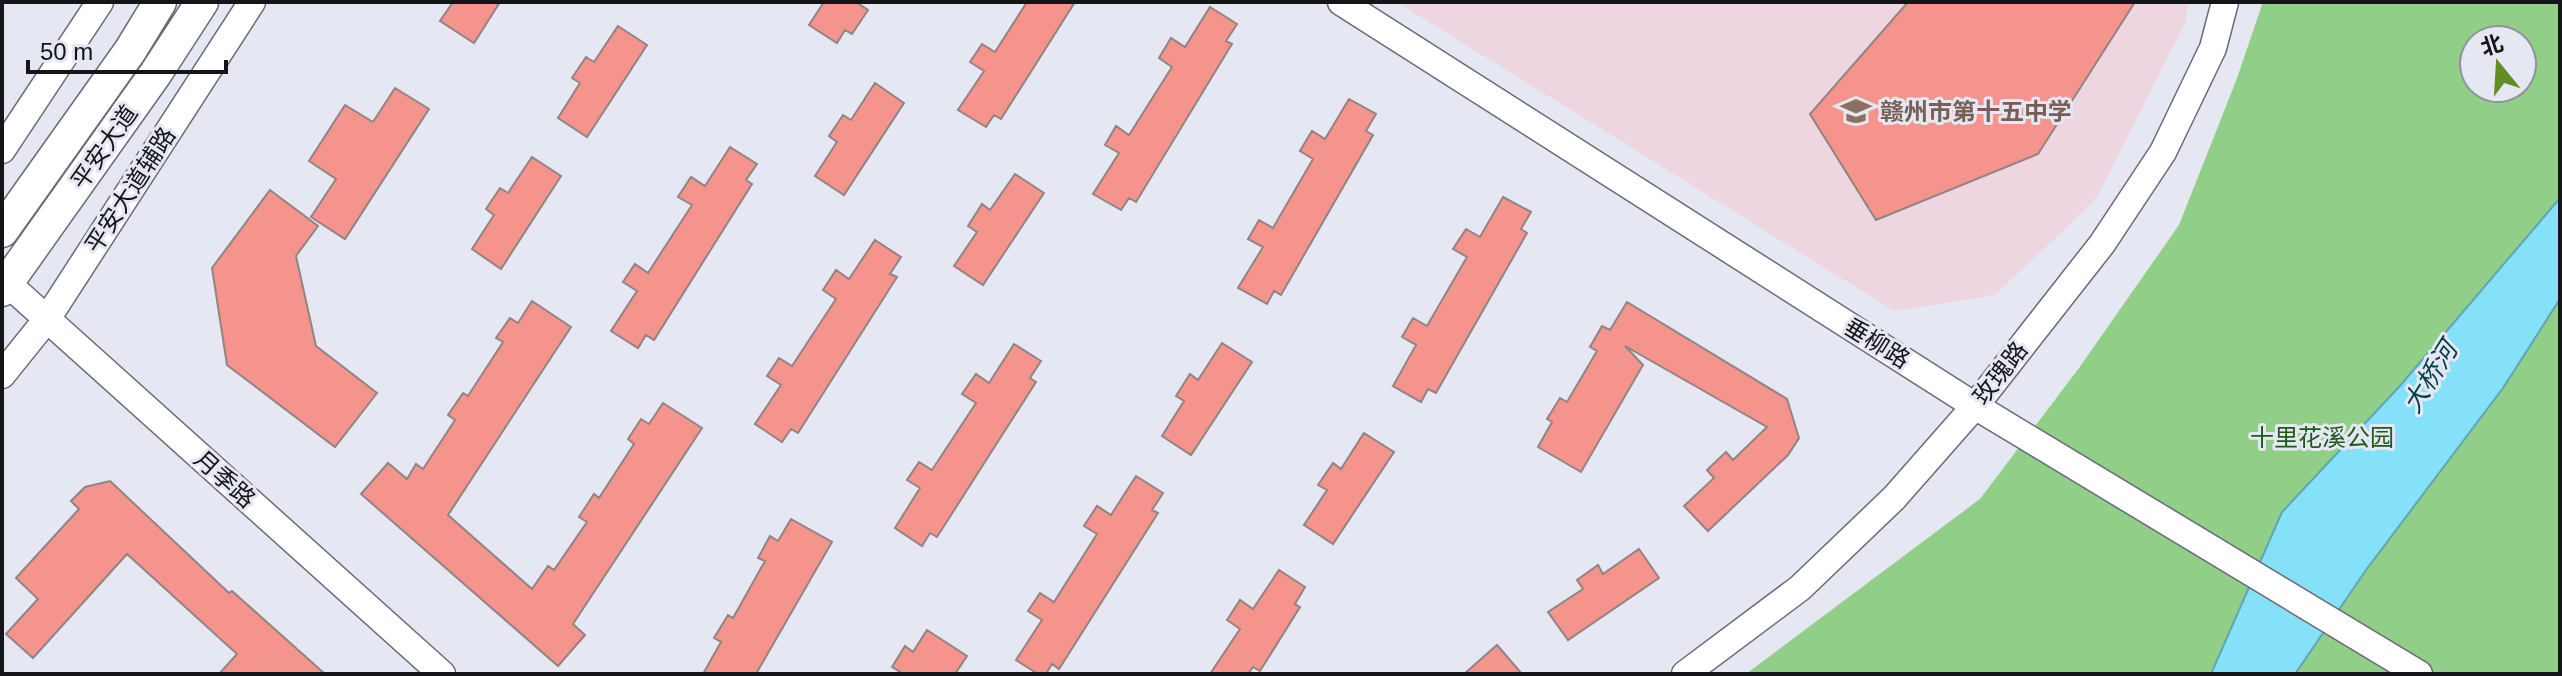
<svg xmlns="http://www.w3.org/2000/svg" width="2562" height="676" font-family="Arial,'Noto Sans SC',sans-serif">
	<style>
		.education { fill: #eed6e0 }
		.green { fill: #91ce87; fill-rule: evenodd }
		.water { fill: #84e1f7; stroke: #62a4b4; stroke-width: 2 }
		.building { fill: #f4948d; stroke: #918483; stroke-width: 2 }
		.lines { fill: none; stroke-linecap: round; stroke-linejoin: round }
		.tertiary-casing { stroke: #696a75; stroke-width: 29 }
		.primary-casing { stroke: #696a75; stroke-width: 35 }
		.tertiary { stroke: #fff; stroke-width: 26 }
		.primary { stroke: #fff; stroke-width: 32 }
		.labels { text-anchor: middle; dominant-baseline: central; stroke-width: 6; stroke-linejoin: round; paint-order: stroke }
		.education-label { font-size: 24px; font-weight: bold; fill: #785e54; stroke: #e5e7f2; text-anchor: start }
		.street-label { font-size: 24px; fill: #141519; stroke: #e5e7f2 }
		.park-label { font-size: 24px; fill: #205b16; stroke: #e5e7f2 }
		.water-label { font-size: 26px; font-style: italic; fill: #003e49; stroke: #e5e7f2 }
	</style>
	<rect width="100%" height="100%" fill="#e5e7f2"/>
	<path class="education" d="M1397,2H2188L2185,23L2096,199L1995,295L1894,311Z"/>
	<path class="green" d="M2263,2H2560V674H1746L1980,499L2079,368L2179,225L2236,81ZM2474,40H2522V88H2474Z"/>
	<path class="water" d="M2560,198V299L2503,388L2366,570L2295,674H2211L2282,512L2399,387Z"/>
	<path class="building" d="M453,2H500L474,43L440,21Z
		M824,2H856L868,10L852,34L845,30L837,43L809,25Z
		M1027,2H1075L1001,119L994,115L986,127L958,110L984,71L970,62L982,44L995,52Z
		M1908,2H2135L2038,154L1876,220L1810,114Z
		M1210,7L1237,24L1226,41L1232,44L1136,202L1129,198L1121,210L1093,194L1119,153L1105,145L1116,126L1129,135L1172,67L1159,58L1171,38L1185,47Z
		M618,26L647,45L587,137L558,118L580,83L572,78L586,57L594,62Z
		M875,83L904,103L844,195L815,176L837,142L829,136L843,115L851,120Z
		M395,88L429,109L345,239L311,217L336,179L309,161L345,105L373,122Z
		M1349,99L1376,114L1366,131L1373,135L1281,295L1274,291L1267,304L1238,288L1263,247L1248,239L1259,220L1273,228L1313,159L1300,151L1312,131L1325,139Z
		M730,147L757,164L746,180L752,184L654,340L646,335L638,348L611,331L637,291L623,282L635,264L648,273L692,205L678,197L691,177L705,186Z
		M532,157L561,176L501,269L472,249L494,215L486,209L500,188L508,193Z
		M1015,174L1044,193L983,285L954,266L977,232L968,226L982,204L990,210Z
		M270,190L318,226L296,256L316,346L377,393L335,447L227,365L212,268Z
		M1503,197L1531,212L1521,229L1527,233L1436,393L1428,389L1421,402L1393,386L1416,345L1402,337L1413,318L1427,326L1467,257L1453,249L1466,229L1480,237Z
		M875,240L901,257L890,274L897,277L798,433L791,429L782,442L755,424L781,385L767,376L779,358L792,366L836,299L823,290L836,270L849,279Z
		M532,301L571,327L448,515L532,589L548,566L554,570L587,522L579,517L594,494L599,498L634,444L628,439L641,419L649,424L663,403L702,428L573,624L585,635L558,666L361,494L388,463L407,479L416,464L423,469L455,420L448,415L463,393L468,396L503,342L496,338L510,318L518,323Z
		M1627,302L1787,399L1799,438L1788,455L1708,531L1684,506L1714,478L1707,470L1726,452L1733,460L1767,427L1625,346L1643,365L1581,472L1538,447L1552,422L1547,419L1560,398L1567,402L1597,351L1590,347L1602,326L1610,330Z
		M1222,343L1252,362L1191,455L1162,436L1184,401L1176,396L1190,374L1198,380Z
		M1014,344L1041,361L1030,378L1036,382L937,537L930,533L922,546L895,528L920,488L907,480L919,462L932,470L976,403L962,394L976,374L989,383Z
		M1364,433L1394,452L1333,544L1304,525L1327,490L1318,485L1333,463L1341,469Z
		M1136,476L1163,493L1152,510L1158,513L1059,669L1052,664L1046,674H1038L1016,660L1042,620L1028,611L1040,593L1054,602L1097,534L1084,526L1097,506L1111,515Z
		M110,481L229,593L232,591L325,674H219L237,654L127,554L33,658L6,634L38,599L16,578L79,509L71,501L85,487Z
		M791,519L832,542L756,674H703L721,642L714,638L728,615L733,618L765,561L758,558L770,536L778,541Z
		M1639,549L1659,578L1568,640L1548,612L1583,589L1577,580L1598,565L1603,574Z
		M1279,570L1305,587L1295,604L1300,607L1260,671L1253,667L1248,674H1210L1240,629L1227,620L1240,600L1253,609Z
		M927,630L967,656L955,674H898L900,672L892,667L905,646L913,652Z
		M1497,645L1522,674H1464Z"/>
	<g class="lines">
		<g class="tertiary-casing">
			<path id="tertiary" d="M1341,2L1975,406L2419,674
				M2,150L100,2
				M7,283L442,674
				M2,375L47,319L252,2
				M1685,674L1800,588L1894,498L1975,406L2102,244L2163,152L2213,48L2225,2"/>
		</g>
		<g class="primary-casing">
			<path id="primary" d="M2,231L130,51L160,2
				M2,290L156,73L202,2"/>
		</g>
		<use href="#tertiary" class="tertiary"/>
		<use href="#primary" class="primary"/>
	</g>
	<defs>
		<g id="school-bare" transform="scale(2.4)"><path d="M0-5L7-2L0 1L-7-2ZM-4 1L0 2.5L4 1V4Q0 6-4 4Z" fill="#8d6e63" stroke="#e5e7f2" stroke-width="2.5" paint-order="stroke"/></g>
	</defs>
	<g fill-rule="evenodd">
		<use href="#school-bare" x="1856" y="111"/>
	</g>
	<g class="labels">
		<g class="education-label">
			<text x="1880" y="111">赣州市第十五中学</text>
		</g>
		<g class="street-label">
			<text transform="translate(104 147) rotate(-55)">平安大道</text>
			<text transform="translate(130 190) rotate(-57)">平安大道辅路</text>
			<text transform="translate(1877 343) rotate(32)">垂柳路</text>
			<text transform="translate(2000 373) rotate(-52)">玫瑰路</text>
			<text transform="translate(225 479) rotate(42)">月季路</text>
		</g>
		<g class="park-label">
			<text x="2322" y="437">十里花溪公园</text>
		</g>
		<g class="water-label">
			<text transform="translate(2430 377) rotate(-58)">大桥河</text>
		</g>
	</g>
	<rect width="2562" height="676" fill="none" stroke="#141519" stroke-width="8"/>
	<g transform="translate(2498 64) rotate(342)"><circle r="38" fill="#e5e7f2" stroke="#91939b" stroke-width="2"/>
	<path d="M0-6L14 30L0 20L-14 30Z" fill="#628e21"/>
	<text y="-12" font-size="22" font-weight="bold" text-anchor="middle" fill="#141519">北</text>
	</g>
	<path d="M28 60v12h198v-12" fill="none" stroke="#141519" stroke-width="4"/>
	<text x="40" y="60" font-size="24" fill="#141519" stroke="#e5e7f2" stroke-width="6" paint-order="stroke">50 m</text>
</svg>
